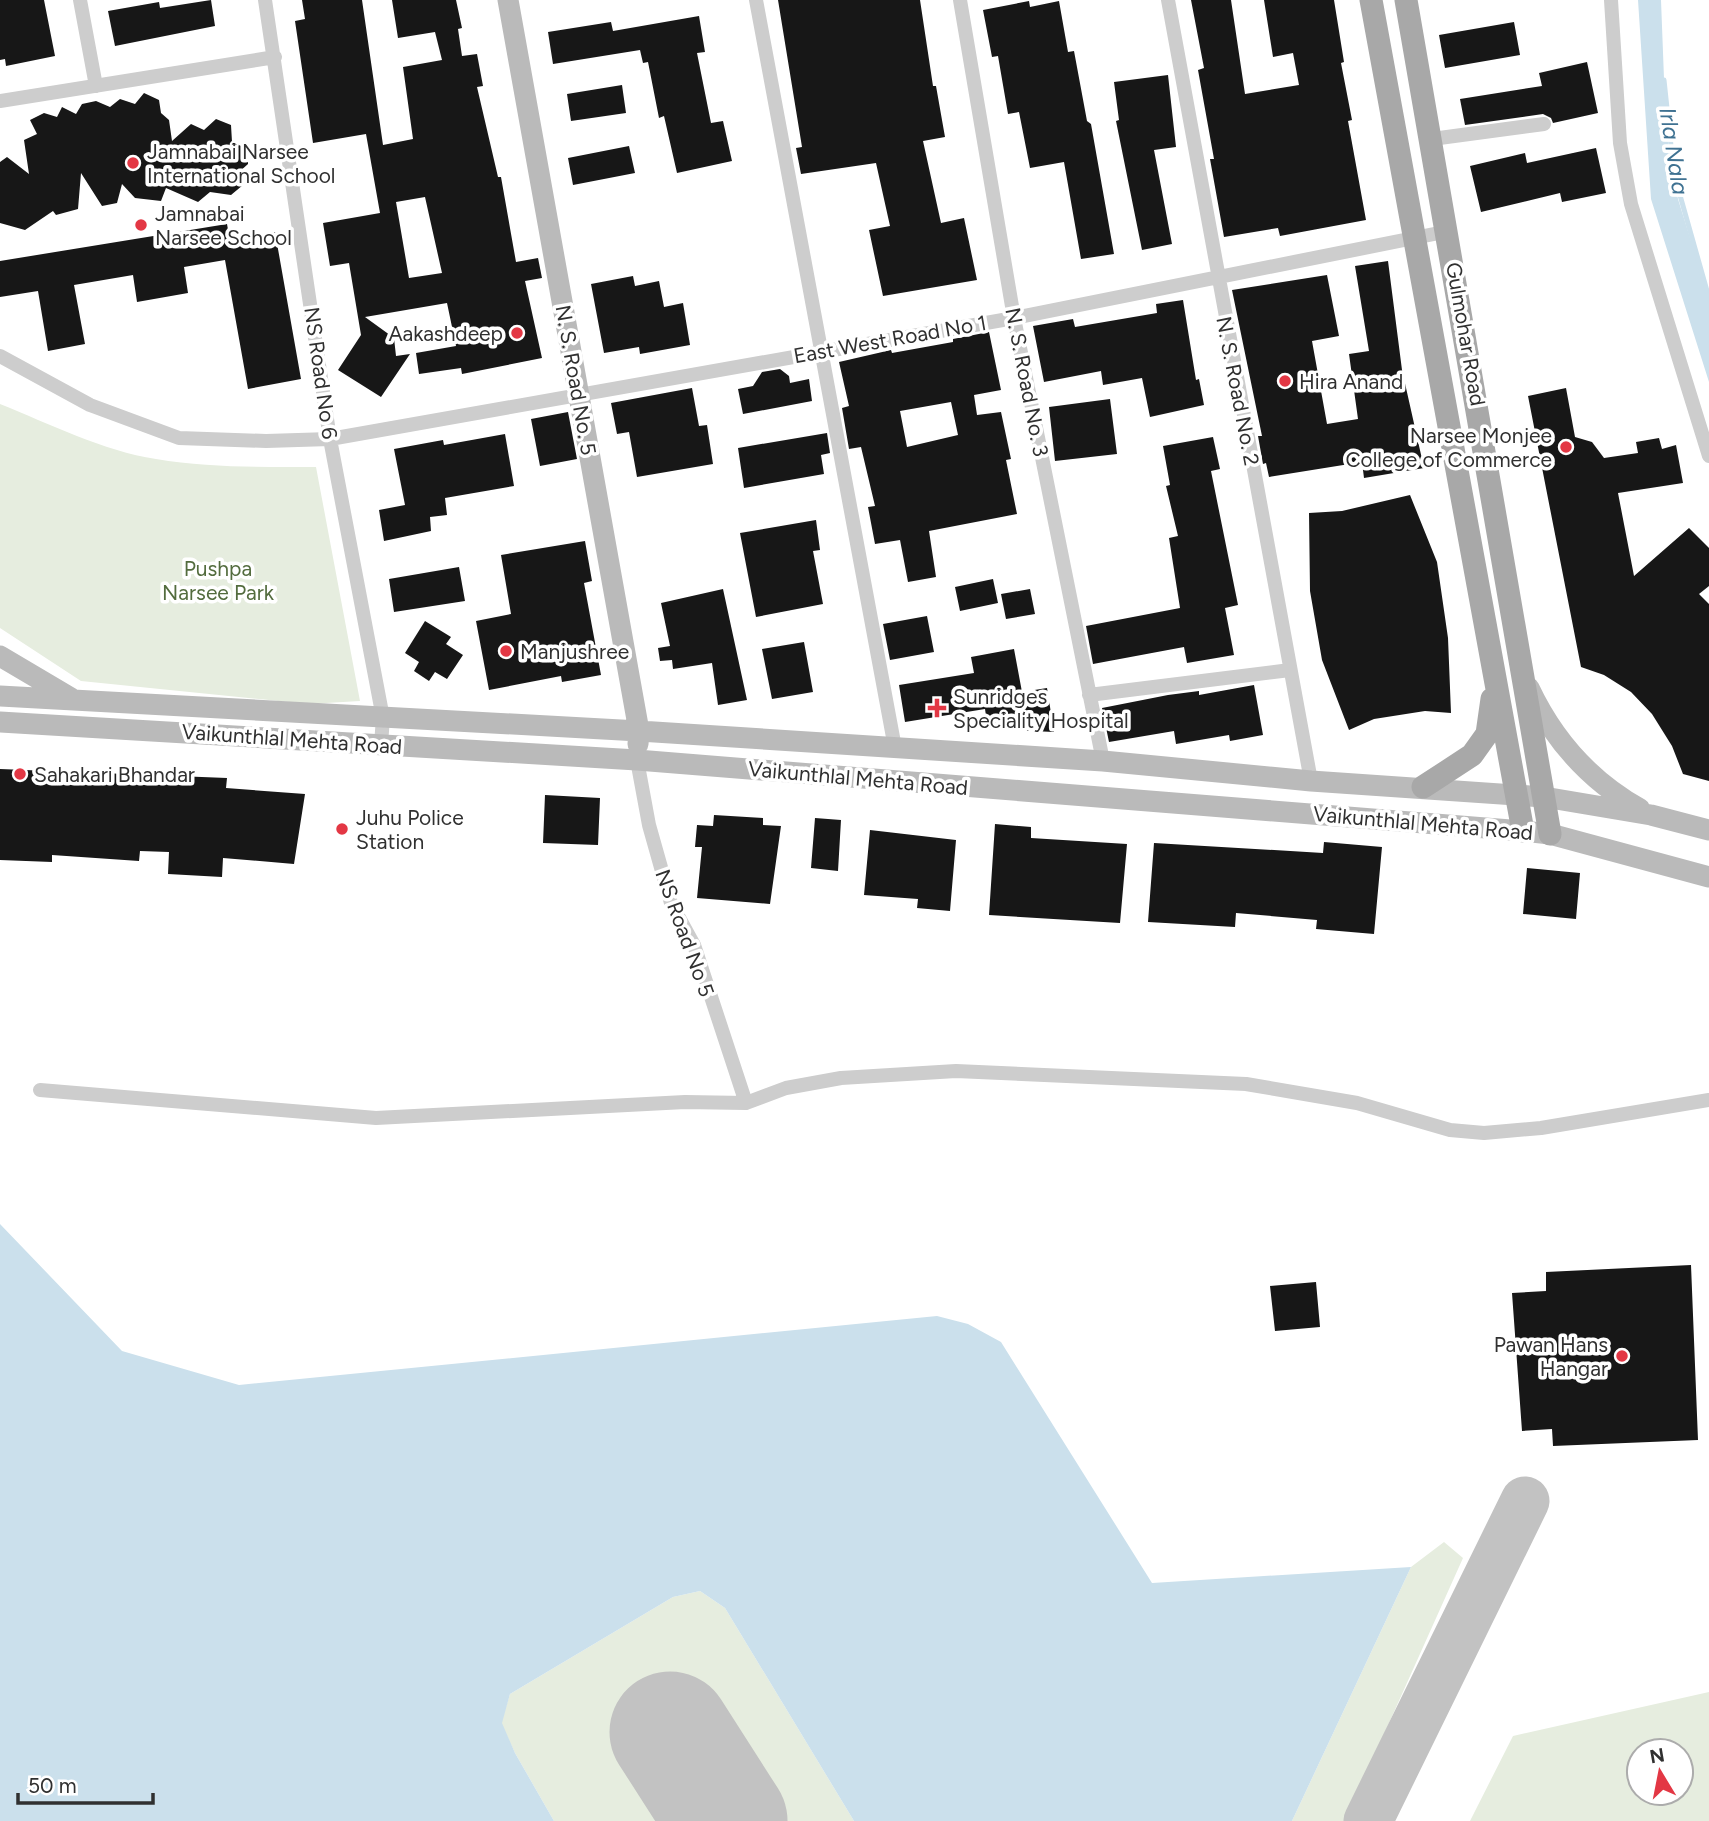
<svg xmlns="http://www.w3.org/2000/svg" width="1709" height="1821" font-family="Figtree,sans-serif">
	<style>
		.green { fill: #e6eddf; fill-rule: evenodd }
		.water { fill: #cbe0ec }
		.lines { fill: none; stroke-linecap: round; stroke-linejoin: round }
		.stream { stroke: #cbe0ec; stroke-width: 5 }
		.taxiway { stroke: #c2c2c2; stroke-width: 49 }
		.runway { stroke: #c2c2c2; stroke-width: 121 }
		.building { fill: #171717; fill-rule: evenodd }
		.street { stroke: #cdcdcd; stroke-width: 14 }
		.secondary { stroke: #bababa; stroke-width: 21 }
		.primary { stroke: #a8a8a8; stroke-width: 23 }
		.poi-dot { fill: #e33744; stroke: #fff; stroke-width: 2.5 }
		.labels { text-anchor: middle; dominant-baseline: central; stroke-width: 7; stroke-linejoin: round; paint-order: stroke }
		.poi-label { font-size: 21px; fill: #303030; stroke: #fff; text-anchor: start }
		.street-label { font-size: 21px; fill: #303030; stroke: #fff }
		.park-label { font-size: 21px; fill: #536c3e; stroke: #fff }
		.water-label { font-size: 23px; font-style: italic; fill: #3f7292; stroke: #fff }
	</style>
	<rect width="100%" height="100%" fill="#fff"/>
	<path class="green" d="M0,404C50,424 103,451 156,459C209,468 263,467 316,467L360,701L309,704L81,681L0,628Z
		M1444,1542L1463,1558L1345,1821H1292L1411,1567Z
		M700,1591L725,1608L854,1821H753L682,1711L633,1741L684,1821H554L515,1753L501,1723L510,1694L673,1597Z
		M1709,1692V1821H1470L1513,1736ZM1639,1751H1681V1793H1639Z"/>
	<path class="water" d="M1638,0H1661L1666,131L1678,199L1709,299V382L1651,199Z
		M0,1224L122,1351L239,1385L937,1316L968,1324L1001,1342L1152,1583L1411,1567L1292,1821H854L725,1608L700,1591L673,1597L510,1694L502,1723L515,1753L554,1821H0Z"/>
	<g class="lines">
		<path class="stream" d="M1664,80L1674,174L1709,298"/>
		<path class="taxiway" d="M1368,1821L1525,1501"/>
		<path class="runway" d="M670,1732L727,1821"/>
	</g>
	<path class="building" d="M0,0H44L55,56L6,66L5,59L0,60Z
		M211,0L215,26L115,46L108,11L159,2L160,8Z
		M302,0H362L383,145L413,139L403,67L442,60L435,32L398,38L392,0H456L462,28L458,29L462,56L477,54L483,86L477,87L498,177H501L516,262L538,258L542,278L525,281L542,358L462,374L461,368L419,374L416,353L456,346L447,303L365,317L394,338L396,356L410,354L381,397L338,370L361,335L349,263L330,266L323,223L380,213L366,134L313,143L295,21L305,19ZM425,197L442,273L409,278L396,202Z
		M778,0H920L933,86H936L945,137L923,141L941,223L964,218L977,280L883,296L869,230L890,226L876,163L801,174L796,148L802,147Z
		M1191,0H1231L1245,94L1299,85L1293,53L1273,57L1264,0H1334L1344,62L1341,63L1352,120L1348,121L1366,220L1280,236L1278,228L1224,237L1210,159H1214L1198,70L1204,68Z
		M1029,1L1030,7L1059,1L1068,52L1074,51L1087,121L1091,124L1114,254L1081,259L1064,162L1030,168L1019,112L1008,114L998,56L992,57L983,10Z
		M699,16L705,52L697,53L711,123L723,121L732,161L677,173L664,116L659,118L648,62L643,63L640,50L553,64L548,32L611,22L613,31Z
		M1514,22L1520,55L1445,68L1439,35Z
		M1587,62L1598,113L1553,123L1551,118L1543,114L1465,125L1460,99L1542,86L1539,73Z
		M1168,75L1176,147L1154,150L1172,244L1142,250L1116,121L1119,120L1114,82Z
		M622,85L626,113L571,121L567,94Z
		M144,93L159,100L161,113L169,120L172,141L191,124L204,130L216,119L231,125L232,142L248,149V164L238,173L243,185L231,195L210,192L198,202L166,188L161,201L135,198L122,184L117,203L102,206L81,173L78,209L56,215L53,211L25,230L0,223V162L7,157L29,174L24,140L37,134L30,120L44,113L57,117L62,107L76,114L82,104L96,101L110,107L120,99L135,104Z
		M629,146L635,173L573,185L568,158Z
		M1596,148L1606,193L1562,202L1560,193L1481,212L1470,166L1525,153L1527,163Z
		M227,224L230,241L275,232L301,379L248,389L225,260L184,267L188,293L137,302L133,275L74,285L85,344L48,351L38,291L0,297V261Z
		M1388,261L1402,370L1424,468L1364,478L1362,462L1269,477L1266,463L1263,464L1258,436H1262L1232,290L1327,275L1339,336L1312,341L1327,424L1358,419L1349,354L1369,351L1355,266Z
		M633,276L635,286L659,281L664,307L683,303L690,345L640,354L639,347L604,353L591,284Z
		M1183,300L1196,380L1199,379L1204,405L1150,417L1142,378L1103,385L1101,371L1044,382L1033,326L1073,319L1075,327L1157,313L1156,304Z
		M989,332L1001,390L974,395L977,415L1001,412L1011,459L1006,460L1017,514L929,531L936,577L908,582L900,540L875,544L868,507L875,506L861,447L849,449L842,408L849,406L839,362L891,350L892,353L953,342V339ZM951,402L958,435L907,447L900,411Z
		M780,369L789,376L790,383L809,379L812,401L743,414L738,389L753,386L762,372Z
		M692,388L699,426L707,425L713,464L637,477L629,432L617,434L611,403Z
		M1566,388L1575,437L1592,442L1604,458L1638,453L1636,442L1659,438L1662,449L1676,445L1683,483L1618,493L1634,576L1689,528L1709,548V586L1699,594L1709,604V781L1683,774L1672,746L1652,714L1631,692L1604,675L1581,667L1528,396Z
		M1110,399L1117,454L1055,461L1049,407Z
		M568,412L577,459L540,466L531,419Z
		M827,433L830,453L821,455L824,474L744,488L738,448Z
		M505,434L514,486L445,498L447,515L430,517L431,531L384,541L379,510L405,505L394,449L443,440L444,445Z
		M1213,437L1220,469L1211,471L1238,605L1225,608L1234,655L1187,663L1184,647L1093,664L1086,626L1180,608L1169,538L1178,536L1166,486L1170,485L1163,446Z
		M1410,495L1437,562L1448,638L1451,713L1425,711L1374,719L1349,730L1322,660L1310,591L1309,513L1342,511Z
		M816,520L820,550L813,551L823,604L756,617L740,533Z
		M585,541L592,581L584,583L601,675L562,682L561,676L489,690L476,621L511,614L501,555Z
		M459,567L465,601L394,612L389,579Z
		M993,579L998,603L960,611L955,587Z
		M723,589L747,700L718,705L712,663L673,669L672,660L660,661L658,648L670,646L661,603Z
		M1030,589L1035,614L1006,619L1001,594Z
		M927,616L934,652L890,660L883,624Z
		M425,621L451,637L446,644L463,655L447,679L435,672L429,681L414,671L419,662L405,653Z
		M804,642L813,692L772,699L762,649Z
		M1014,649L1022,692L1047,688L1054,732L988,729L985,709L905,722L899,685L974,673L971,657Z
		M1254,685L1263,735L1230,741L1229,735L1176,744L1174,731L1109,742L1102,708L1168,695L1199,691V695Z
		M0,769L227,778L226,788L305,794L294,864L223,858L222,877L168,874L169,852L140,851L139,861L52,855V862L0,860Z
		M545,795L600,798L598,845L543,843Z
		M714,815L763,818V825L781,826L770,904L697,898L702,847H695L697,825L713,826Z
		M815,818L841,820L838,871L811,868Z
		M995,824L1031,827V838L1127,844L1120,923L989,915Z
		M870,830L956,840L950,911L917,908L918,899L864,895Z
		M1324,842L1382,847L1374,934L1316,929L1317,920L1236,913L1235,927L1148,922L1154,843L1323,853Z
		M1527,868L1580,873L1576,919L1523,914Z
		M1691,1265L1698,1440L1553,1446L1552,1429L1522,1431L1512,1293L1546,1291V1272Z
		M1316,1282L1320,1327L1275,1331L1270,1286Z"/>
	<g class="lines">
		<path class="street" d="M80,0L96,86
			M265,0L330,439L383,718L381,744
			M756,0L895,748
			M960,0L1014,318L1103,761
			M1168,0L1311,781
			M1611,0L1620,143L1631,204L1709,456
			M0,101L275,57
			M1432,139L1544,124
			M0,356L90,405L179,438L266,441L330,439L1014,318L1449,231
			M1089,695L1290,670
			M637,760L649,825L671,903L694,945L746,1103
			M40,1090L376,1118L685,1102L746,1103L786,1088L841,1078L956,1071L1246,1084L1357,1103L1450,1130L1484,1133L1541,1128L1709,1100"/>
		<path class="secondary" d="M508,0L639,731L638,744
			M0,656L71,698
			M1529,688C1553,739 1590,781 1640,809
			M0,696L639,731L1103,761L1311,781L1544,797L1651,815L1709,830
			M0,722L637,760L1523,831L1550,834L1709,877"/>
		<path class="primary" d="M1371,0L1523,831
			M1406,0L1550,834
			M1423,787L1472,755L1487,734L1492,699"/>
	</g>
	<g class="poi-dot">
		<circle cx="133" cy="163" r="7"/>
		<circle cx="141" cy="225" r="7"/>
		<circle cx="517" cy="333" r="7"/>
		<circle cx="1285" cy="381" r="7"/>
		<circle cx="1566" cy="447" r="7"/>
		<circle cx="506" cy="651" r="7"/>
		<path d="M933.5 697.5h7v7h7v7h-7v7h-7v-7h-7v-7h7z"/>
		<circle cx="20" cy="774" r="7"/>
		<circle cx="342" cy="829" r="7"/>
		<circle cx="1622" cy="1356" r="7"/>
	</g>
	<g class="labels">
		<g class="poi-label">
			<text x="147" y="151">Jamnabai Narsee<tspan x="147" dy="24">International School</tspan></text>
			<text x="155" y="213">Jamnabai<tspan x="155" dy="24">Narsee School</tspan></text>
			<text x="503" y="333" text-anchor="end">Aakashdeep</text>
			<text x="1299" y="381">Hira Anand</text>
			<text x="1552" y="435" text-anchor="end">Narsee Monjee<tspan x="1552" dy="24">College of Commerce</tspan></text>
			<text x="520" y="651">Manjushree</text>
			<text x="953" y="696">Sunridges<tspan x="953" dy="24">Speciality Hospital</tspan></text>
			<text x="34" y="774">Sahakari Bhandar</text>
			<text x="356" y="817">Juhu Police<tspan x="356" dy="24">Station</tspan></text>
			<text x="1608" y="1344" text-anchor="end">Pawan Hans<tspan x="1608" dy="24">Hangar</tspan></text>
		</g>
		<g class="street-label">
			<text transform="translate(1466 334) rotate(80)">Gulmohar Road</text>
			<text transform="translate(890 339) rotate(-10)">East West Road No 1</text>
			<text transform="translate(321 373) rotate(82)">NS Road No 6</text>
			<text transform="translate(576 380) rotate(80)">N. S. Road No. 5</text>
			<text transform="translate(1027 382) rotate(79)">N. S. Road No. 3</text>
			<text transform="translate(1238 391) rotate(79)">N. S. Road No. 2</text>
			<text transform="translate(292 739) rotate(4)">Vaikunthlal Mehta Road</text>
			<text transform="translate(858 778) rotate(5)">Vaikunthlal Mehta Road</text>
			<text transform="translate(1423 823) rotate(5)">Vaikunthlal Mehta Road</text>
			<text transform="translate(685 933) rotate(70)">NS Road No 5</text>
		</g>
		<g class="park-label">
			<text x="218" y="568">Pushpa<tspan x="218" dy="24">Narsee Park</tspan></text>
		</g>
		<g class="water-label">
			<text transform="translate(1674 151) rotate(81)">Irla Nala</text>
		</g>
	</g>
	<g transform="translate(1660 1772) rotate(350)"><circle r="33" fill="#ffffff" stroke="#acacac" stroke-width="2"/>
	<path d="M0-5L12 26L0 18L-12 26Z" fill="#e33744"/>
	<text y="-10" font-size="19" font-weight="bold" text-anchor="middle" fill="#303030">N</text>
	</g>
	<path d="M18 1793v10h135v-10" fill="none" stroke="#303030" stroke-width="3.5"/>
	<text x="28" y="1793" font-size="21" fill="#303030" stroke="#ffffff" stroke-width="5" paint-order="stroke">50 m</text>
</svg>
